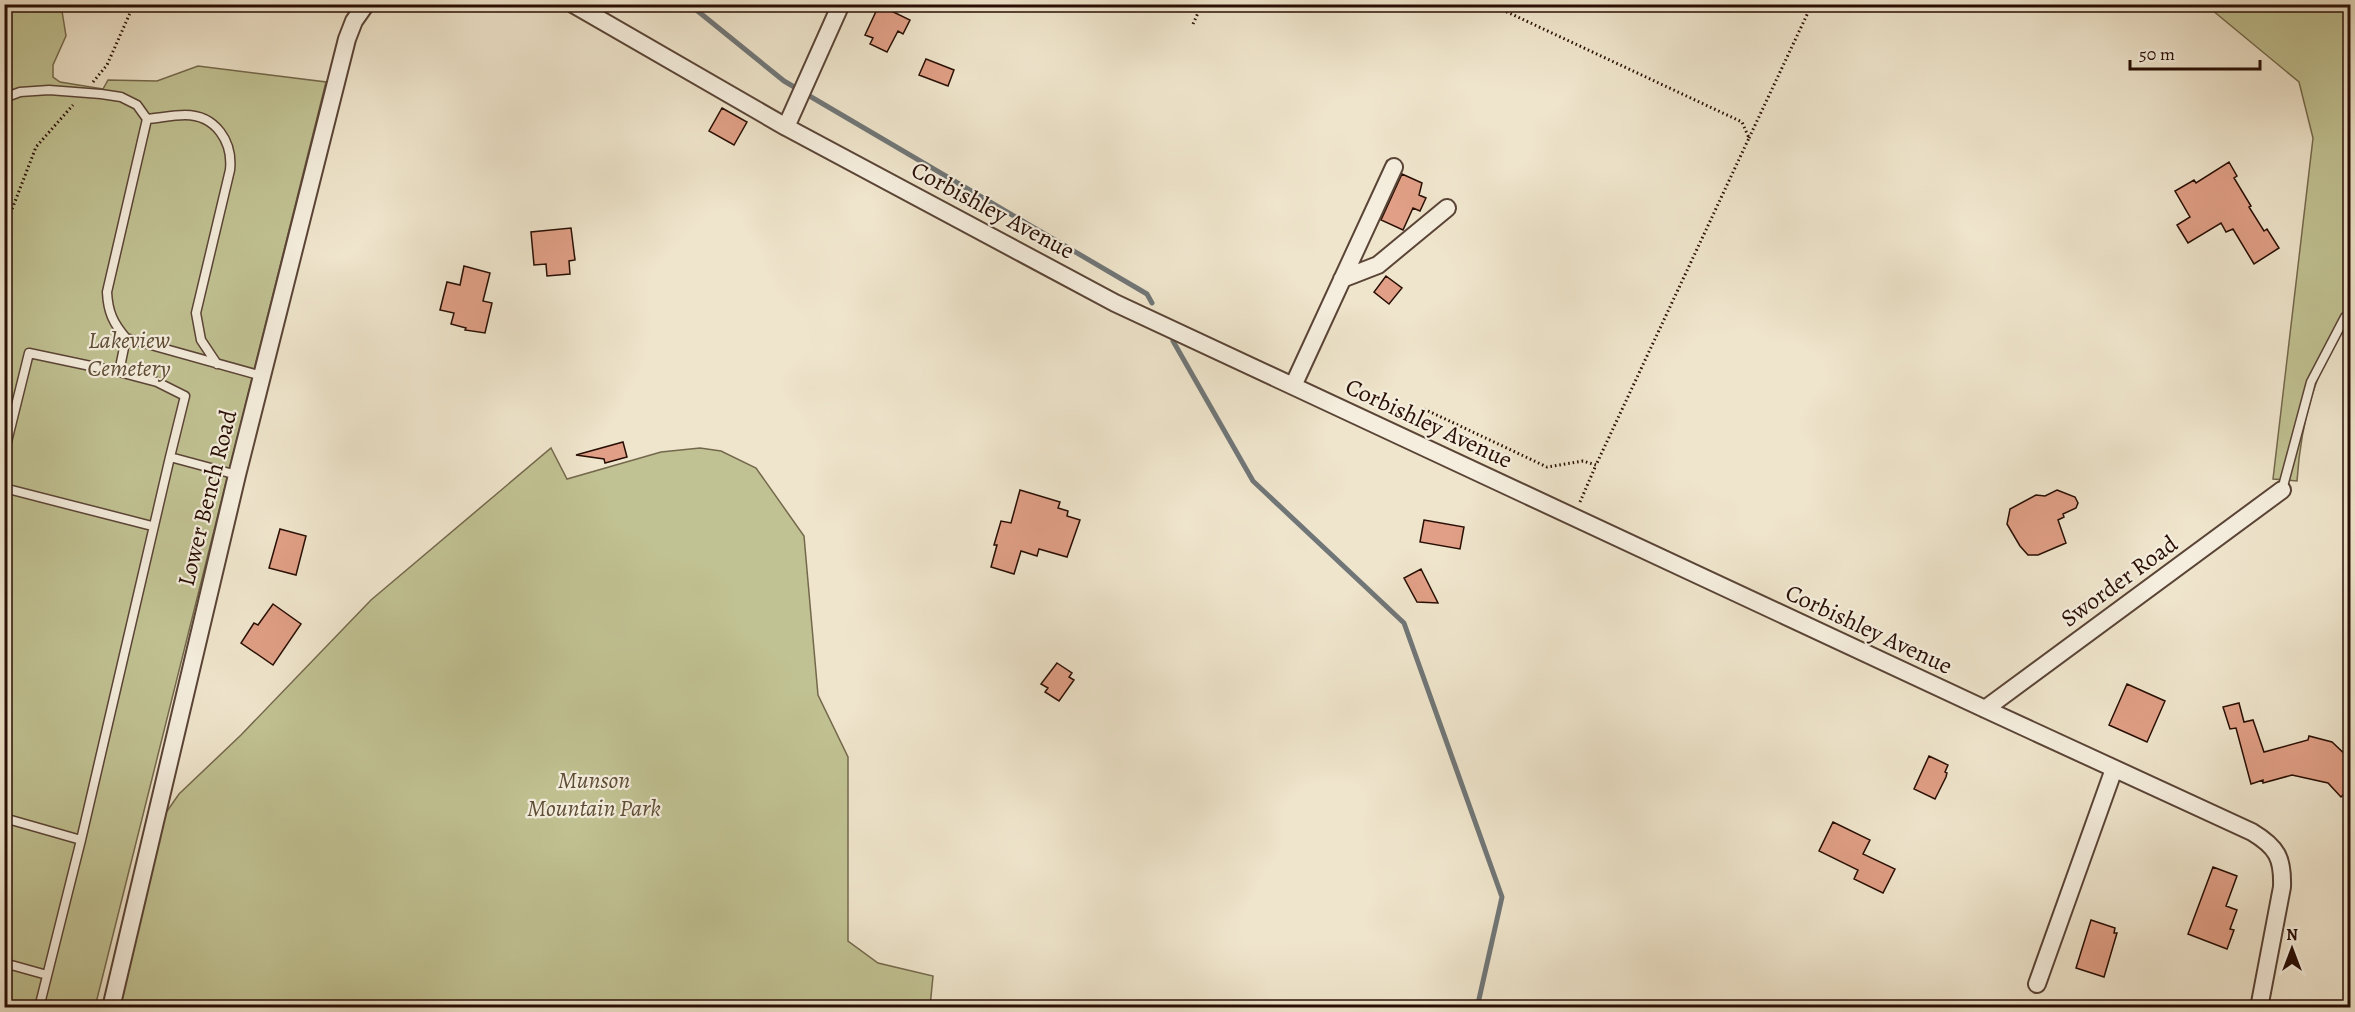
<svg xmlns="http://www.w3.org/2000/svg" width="2355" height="1012" font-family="Alegreya,serif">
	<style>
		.green { fill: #c1c293; stroke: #74684c; stroke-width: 1.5 }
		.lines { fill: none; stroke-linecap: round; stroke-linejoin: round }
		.stream { stroke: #707677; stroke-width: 5 }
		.building { fill: #e09f86; stroke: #280e04; stroke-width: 1.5 }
		.service-casing { stroke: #5a4436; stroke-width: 11 }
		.minor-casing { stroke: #5a4436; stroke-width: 20 }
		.path { stroke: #280e04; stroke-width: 3; stroke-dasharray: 1.5 3; stroke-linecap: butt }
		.service { stroke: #f5eede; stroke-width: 8 }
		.minor { stroke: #f5eede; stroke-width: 16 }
		.labels { text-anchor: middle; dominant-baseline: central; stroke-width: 4.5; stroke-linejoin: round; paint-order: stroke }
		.street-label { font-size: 24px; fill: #280e04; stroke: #f5eede }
		.park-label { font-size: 24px; font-style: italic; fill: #5e4d36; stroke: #f5eede }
	</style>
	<rect width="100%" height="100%" fill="#efe5cc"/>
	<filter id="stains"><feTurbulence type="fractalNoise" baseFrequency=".00333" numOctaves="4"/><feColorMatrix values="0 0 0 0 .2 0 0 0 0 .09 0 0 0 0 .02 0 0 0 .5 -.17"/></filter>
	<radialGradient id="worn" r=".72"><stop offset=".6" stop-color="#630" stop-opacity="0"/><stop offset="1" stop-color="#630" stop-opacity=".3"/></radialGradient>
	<path class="green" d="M5,5H61L66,36L53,65V77L60,82L103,89L108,80L157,81L198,66L326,82L95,1007L5,1008Z
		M2206,5H2350V315C2316,366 2301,420 2297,481L2273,479L2313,138L2299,82Z
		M551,448L567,479L661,452L700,448L721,451L756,468L804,536L818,695L848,757V941L878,963L933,976L930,1007L111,1008L158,824L179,794L241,735L371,600Z"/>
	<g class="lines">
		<path class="stream" d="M689,4L784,81L1147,294L1152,303
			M2347,4L2350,7
			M1173,341L1253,481L1404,623L1502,897L1477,1008"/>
	</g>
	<path class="building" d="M879,5L910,20L903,34L898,31L887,52L870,44L873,38L865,35Z
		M926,59L954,70L948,86L919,75Z
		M722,108L747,122L734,145L709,131Z
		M2229,162L2237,176L2234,178L2251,206L2249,207L2264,231L2267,229L2279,248L2254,264L2233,229L2226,232L2221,223L2188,243L2177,225L2190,217L2175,191L2194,180L2196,183Z
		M1402,174L1422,183L1419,195L1426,198L1420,211L1413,208L1403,230L1381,220Z
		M571,228L575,260L569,261L570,274L547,276L546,264L534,265L531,232Z
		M464,266L490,273L483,301L492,303L485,333L465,330L466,328L451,324L454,313L440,310L447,282L460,285Z
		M1386,276L1402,288L1389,304L1374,292Z
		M623,442L627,457L605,463L604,459L576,455Z
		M1020,490L1060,502L1058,508L1068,511L1067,516L1080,520L1067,557L1039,549L1037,556L1021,551L1014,574L991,567L997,545H994L1001,521L1011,523Z
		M2057,490L2075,497L2078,503L2076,508L2063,514L2064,517L2058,520L2066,543L2038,555H2028L2020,546L2007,524L2010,509L2036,495L2045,496Z
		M1424,520L1464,527L1460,549L1420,542Z
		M280,529L306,536L296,575L269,568Z
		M1421,569L1438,603L1417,602L1404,578Z
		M273,604L301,624L273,665L241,643L254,623L258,625Z
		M1057,663L1072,673L1069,677L1074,680L1059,701L1045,692L1048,688L1041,684Z
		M2127,684L2165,701L2147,742L2109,725Z
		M2239,703L2244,722L2253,720L2264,752L2308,740L2309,736L2332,742L2350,759V801L2344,794L2341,797L2328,783L2292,775L2263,783V780L2251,784L2236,728L2230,729L2223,707Z
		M1929,756L1948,765L1945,772L1947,773L1946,777L1935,799L1914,789Z
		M1833,822L1870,840L1863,854L1895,869L1883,893L1854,879L1858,870L1819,851Z
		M2213,867L2237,876L2226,906L2237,910L2230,929L2234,930L2227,949L2188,934Z
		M2091,920L2115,928L2114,933H2117L2104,977L2076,968Z"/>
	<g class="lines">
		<g class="service-casing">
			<path id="service" d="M4,98L20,92L49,90L101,94L121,97L137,105L147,119L107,292C108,312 113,323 126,338L262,376
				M147,119C159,118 173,115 185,115C216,115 233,142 230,170L196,313L201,340L217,364
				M119,372L157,382L185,396L170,457
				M4,454L29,353L119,372L126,338
				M4,488L152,526
				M2282,490L2311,382L2345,317L2350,314
				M4,818L81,840
				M4,963L47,975
				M39,1008L81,840L170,457L237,475"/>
		</g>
		<g class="minor-casing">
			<path id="minor" d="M573,4L786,127L1115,303L1985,709L2252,832C2277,847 2283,858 2282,887L2259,1008
				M786,127L841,4
				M1342,279L1378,265L1447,208
				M1293,386L1394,167
				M1985,709L2282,490
				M2037,984L2114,769
				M111,1008L237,475L347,39L354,21L366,4"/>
		</g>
		<path class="path" d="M1490,4L1742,122L1749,138L1596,465
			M1193,24L1202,4
			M93,82L107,65L134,4
			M1749,138L1812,4
			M4,230L36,147L73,105
			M1424,409L1547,467L1583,461L1596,465L1580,502"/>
		<use href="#service" class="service"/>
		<use href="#minor" class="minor"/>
	</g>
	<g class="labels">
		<g class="street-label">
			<text transform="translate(993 210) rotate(28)">Corbishley Avenue</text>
			<text transform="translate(1429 423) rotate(25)">Corbishley Avenue</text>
			<text transform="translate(207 498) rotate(-76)">Lower Bench Road</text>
			<text transform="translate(2119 581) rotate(-36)">Sworder Road</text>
			<text transform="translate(1869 629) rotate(25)">Corbishley Avenue</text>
		</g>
		<g class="park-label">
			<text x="129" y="340">Lakeview<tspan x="129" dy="28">Cemetery</tspan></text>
			<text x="594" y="780">Munson<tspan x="594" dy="28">Mountain Park</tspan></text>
		</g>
	</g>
	<rect width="2355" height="1012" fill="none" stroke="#efe5cc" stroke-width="24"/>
	<rect x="6" y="6" width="2343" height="1000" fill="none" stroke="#280e04" stroke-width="3"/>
	<rect x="12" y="12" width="2331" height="988" fill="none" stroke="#280e04" stroke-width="1.5"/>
	<g transform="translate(2292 949)" stroke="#f5eede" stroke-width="4.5" paint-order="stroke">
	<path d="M0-4.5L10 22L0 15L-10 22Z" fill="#280e04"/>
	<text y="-9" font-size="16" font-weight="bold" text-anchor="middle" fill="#280e04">N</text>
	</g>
	<path d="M2130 60v9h130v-9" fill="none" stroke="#280e04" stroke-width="3"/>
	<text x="2139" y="60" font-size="18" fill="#280e04" stroke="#f5eede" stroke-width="4.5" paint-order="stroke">50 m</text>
	<rect width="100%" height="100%" filter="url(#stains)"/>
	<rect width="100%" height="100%" fill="url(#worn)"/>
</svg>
